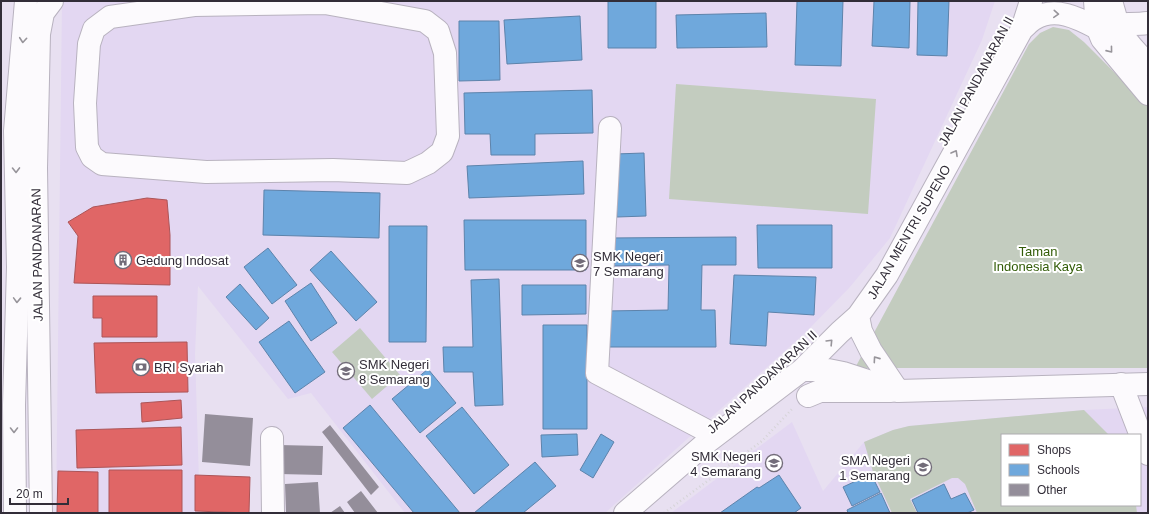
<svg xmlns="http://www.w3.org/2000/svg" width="1149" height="514" font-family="Arial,sans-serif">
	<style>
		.built { fill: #e3d7f2; fill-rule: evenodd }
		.green { fill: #c3ccbf }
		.shops { fill: #e06666; stroke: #ac5558 }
		.schools { fill: #6fa8dc; stroke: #5d83ab }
		.building { fill: #948e9a }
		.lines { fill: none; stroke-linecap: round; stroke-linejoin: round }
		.minor-casing { stroke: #b8b2bf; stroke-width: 24 }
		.major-casing { stroke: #b8b2bf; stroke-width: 24 }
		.path { stroke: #d6d4d8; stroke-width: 2.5; stroke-dasharray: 1 3; stroke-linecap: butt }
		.minor { stroke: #fcfafd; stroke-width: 22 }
		.major { stroke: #fcfafd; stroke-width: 22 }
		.oneway { stroke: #97949a }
		.labels { text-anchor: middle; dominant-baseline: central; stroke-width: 4; stroke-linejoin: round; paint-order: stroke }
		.street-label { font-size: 13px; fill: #322d38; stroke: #fff }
		.park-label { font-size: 13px; fill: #325c07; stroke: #fff }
		.poi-label { font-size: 13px; fill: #322d38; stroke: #fff; text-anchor: start }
	</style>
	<rect width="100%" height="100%" fill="#e8e0f1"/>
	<path class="built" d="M62,1H995L982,40L890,238L850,287L806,332L605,513H405L311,393L288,399L198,286L195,354L200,513H56Z
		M1148,407V513H671L792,422L823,491L864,442L893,430L909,426L1084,410ZM1002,435H1140V505H1002Z"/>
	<path class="green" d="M1053,27L1069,30L1084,42L1148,106V368H855L1029,44L1040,33Z
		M676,84L876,99L868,214L669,199Z
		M360,328L400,375L372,399L332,352Z
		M1084,410L1109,435H1002V505H1136L1137,513H977L965,484L958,478H952L910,499L917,513H892L873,472L864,442L893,430L909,426Z"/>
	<path class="shops" d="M147,198L167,200L170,235V285L74,283L78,236L68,222L93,207Z
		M93,296H157V337H102V318H93Z
		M187,342L188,392L96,393L94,343Z
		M181,400L182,418L142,422L141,403Z
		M181,427L182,465L77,468L76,430Z
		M109,470H182V513H109Z
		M58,471L98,472V513H57Z
		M195,475L250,477L249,513L195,511Z"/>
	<path class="schools" d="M608,1H656V48H608Z
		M797,1H843L841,66L795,65Z
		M874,1H910L909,48L872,46Z
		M918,1H949L947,56L917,55Z
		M766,13L767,47L677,48L676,15Z
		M580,16L582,60L507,64L504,20Z
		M459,21H499L500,80L459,81Z
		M592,90L593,133L535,134V155H491L490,134H465L464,93Z
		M644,153L646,216L617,217L615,154Z
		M583,161L584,194L469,198L467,166Z
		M264,190L380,193L379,238L263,235Z
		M464,220H586V270H465Z
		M757,225H832V268H758Z
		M389,226H427L426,342H389Z
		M736,237V265H702L701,310H715L716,347H605V311L668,310L669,265L609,266V238Z
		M268,248L297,285L272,304L244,267Z
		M331,251L377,302L356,321L310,270Z
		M734,275L816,277L814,315L768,312L766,346L730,344Z
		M499,279L503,405L475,406L473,372H444L443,347H473L471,280Z
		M311,283L337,323L311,341L285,301Z
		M240,284L269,318L256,330L226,297Z
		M522,285H586V314L522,315Z
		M289,321L325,372L295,393L259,342Z
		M543,325H587V429H543Z
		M428,369L456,403L420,433L392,399Z
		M370,405L460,513H414L343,428Z
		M462,407L509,465L474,494L426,436Z
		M577,434L578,455L542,457L541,435Z
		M601,434L614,442L593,478L580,470Z
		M535,462L556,486L523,513H474Z
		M871,474L880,492L852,506L843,487Z
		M779,475L801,508L794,513H720L757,487L759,488Z
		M944,484L951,499L965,493L974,510L967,513H918L912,500Z
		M881,493L890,513H848L847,510Z"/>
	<path class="building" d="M205,414L253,418L250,466L202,462Z
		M330,425L379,487L371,495L322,432Z
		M279,445L323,446L322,475L279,474Z
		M318,482L320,513H286L285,484Z
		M361,491L378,513H355L347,502Z
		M340,506L345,513H330Z"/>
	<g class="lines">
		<g class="minor-casing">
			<path id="minor" d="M1111,1L1120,32L1132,47L1148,65
				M325,3L425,21L438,31L445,53L448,136L442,152L428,163L407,173L333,170L206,172L102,164L92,157L87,147L85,103L89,44L94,29L110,17L194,5Z
				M1106,26C1120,23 1134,25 1148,23
				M610,128L597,373L709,432L706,443
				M1121,384L1148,454
				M808,396L820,391H891
				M272,438L273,513
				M41,513L36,168L39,34L43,13L52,1"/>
		</g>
		<g class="major-casing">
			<path id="major" d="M1095,1L1097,27L1102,39L1148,94
				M1022,29C1026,26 1030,21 1034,19C1055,6 1078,18 1097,28
				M858,316L861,331L871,351L898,391
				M802,370H828L843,373L898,391L1148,384
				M15,513L14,405L18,267L15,131L26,1
				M625,513L706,443L802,370L840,332L858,316L887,275L1022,29L1031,1"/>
		</g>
		<path class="path" d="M664,513L762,441L792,409"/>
		<use href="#minor" class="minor"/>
		<use href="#major" class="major"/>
	</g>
	<defs><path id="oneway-chevron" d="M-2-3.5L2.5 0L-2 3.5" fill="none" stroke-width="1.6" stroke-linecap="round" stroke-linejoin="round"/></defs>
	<g class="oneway">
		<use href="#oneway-chevron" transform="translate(1056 14) rotate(4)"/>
		<use href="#oneway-chevron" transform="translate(23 40) rotate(95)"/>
		<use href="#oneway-chevron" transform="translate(1110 50) rotate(51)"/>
		<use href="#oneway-chevron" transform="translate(955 153) rotate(-61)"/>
		<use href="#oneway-chevron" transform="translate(16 170) rotate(89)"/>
		<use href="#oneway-chevron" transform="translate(17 300) rotate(92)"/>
		<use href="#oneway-chevron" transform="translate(830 342) rotate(-46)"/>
		<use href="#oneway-chevron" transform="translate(876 359) rotate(-125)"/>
		<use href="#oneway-chevron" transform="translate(14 430) rotate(90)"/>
	</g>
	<defs>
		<g id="building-ring" transform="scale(0.9)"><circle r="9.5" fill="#fff" stroke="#726c79" stroke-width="1.5"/><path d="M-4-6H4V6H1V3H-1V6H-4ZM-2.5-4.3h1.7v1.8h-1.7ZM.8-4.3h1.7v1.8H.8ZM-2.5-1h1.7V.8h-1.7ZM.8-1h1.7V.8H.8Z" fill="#726c79"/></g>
		<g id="school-ring" transform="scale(0.9)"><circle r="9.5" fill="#fff" stroke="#726c79" stroke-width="1.5"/><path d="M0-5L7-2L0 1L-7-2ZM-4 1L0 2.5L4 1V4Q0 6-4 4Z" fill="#726c79"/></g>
		<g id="bank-ring" transform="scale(0.9)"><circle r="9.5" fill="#fff" stroke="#726c79" stroke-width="1.5"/><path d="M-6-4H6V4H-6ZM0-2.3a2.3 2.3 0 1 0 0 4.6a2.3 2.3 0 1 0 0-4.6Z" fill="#726c79"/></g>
	</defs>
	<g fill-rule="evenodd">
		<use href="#building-ring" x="123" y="260"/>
		<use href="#school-ring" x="580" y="263"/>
		<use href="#bank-ring" x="141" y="367"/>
		<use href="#school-ring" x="346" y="371"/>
		<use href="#school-ring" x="774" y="463"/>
		<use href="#school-ring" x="923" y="467"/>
	</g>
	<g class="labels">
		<g class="street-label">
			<text transform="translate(976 81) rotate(-62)">JALAN PANDANARAN II</text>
			<text transform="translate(909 232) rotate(-60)">JALAN MENTRI SUPENO</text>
			<text transform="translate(37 255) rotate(-91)">JALAN PANDANARAN</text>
			<text transform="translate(762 382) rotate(-43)">JALAN PANDANARAN II</text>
		</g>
		<g class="park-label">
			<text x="1038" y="251">Taman<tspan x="1038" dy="15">Indonesia Kaya</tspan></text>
		</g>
		<g class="poi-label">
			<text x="593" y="256">SMK Negeri<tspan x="593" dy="15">7 Semarang</tspan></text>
			<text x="136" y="260">Gedung Indosat</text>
			<text x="359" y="364">SMK Negeri<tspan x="359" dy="15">8 Semarang</tspan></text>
			<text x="154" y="367">BRI Syariah</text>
			<text x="761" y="456" text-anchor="end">SMK Negeri<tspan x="761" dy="15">4 Semarang</tspan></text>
			<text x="910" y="460" text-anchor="end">SMA Negeri<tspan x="910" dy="15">1 Semarang</tspan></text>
		</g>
	</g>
	<rect width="1149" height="514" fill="none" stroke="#322d38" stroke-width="4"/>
	<rect x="1001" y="434" width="140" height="72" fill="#ffffff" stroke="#adabaf"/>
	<rect x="1009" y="444" width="20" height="12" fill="#e06666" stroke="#adabaf"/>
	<text x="1037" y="454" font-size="12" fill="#322d38">Shops</text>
	<rect x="1009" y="464" width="20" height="12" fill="#6fa8dc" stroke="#adabaf"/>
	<text x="1037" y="474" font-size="12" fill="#322d38">Schools</text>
	<rect x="1009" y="484" width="20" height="12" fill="#948e9a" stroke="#adabaf"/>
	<text x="1037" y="494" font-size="12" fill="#322d38">Other</text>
	<path d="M10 498v6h58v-6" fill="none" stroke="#322d38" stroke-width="2"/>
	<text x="16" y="498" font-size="12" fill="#322d38" stroke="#ffffff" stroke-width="3" paint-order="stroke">20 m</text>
</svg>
